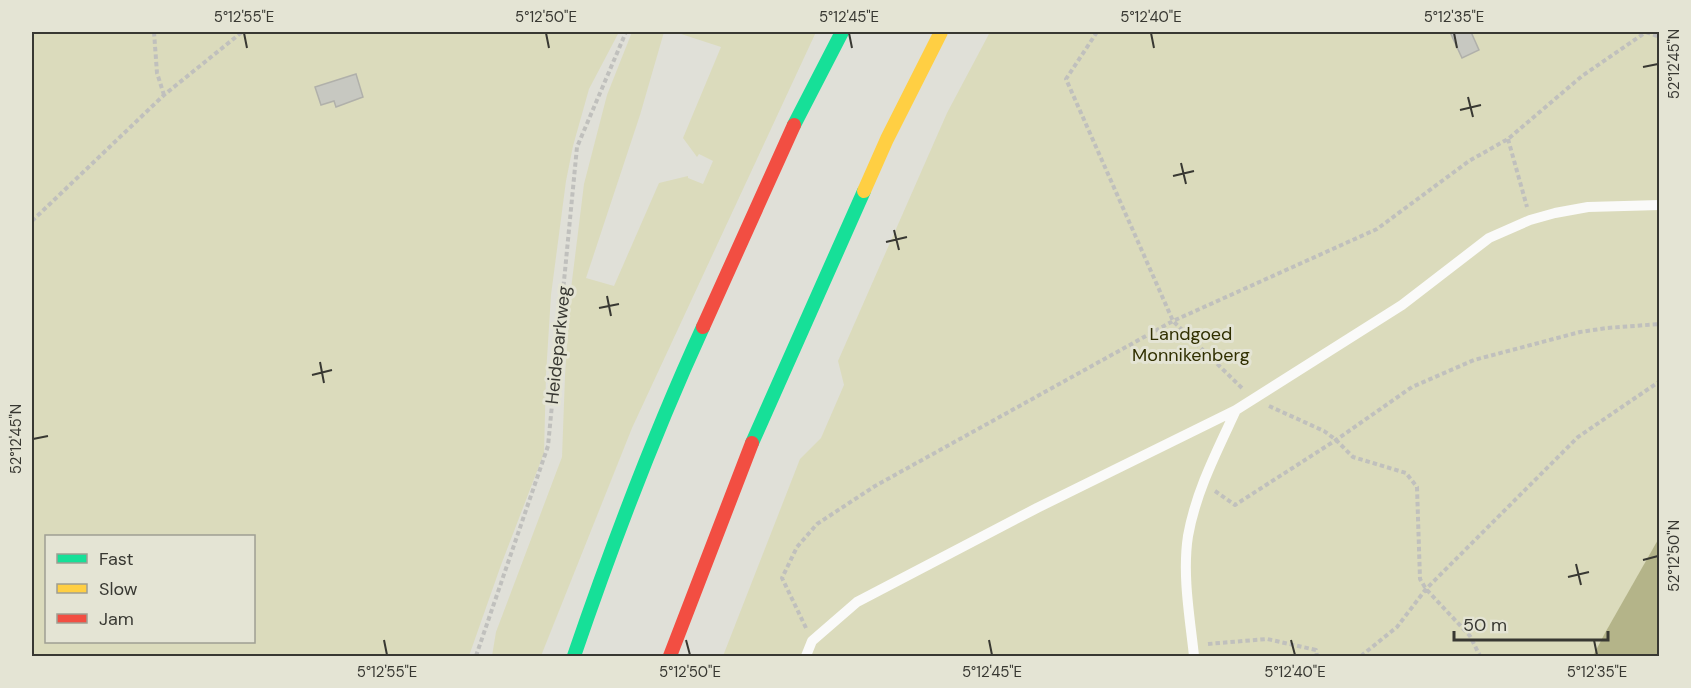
<svg xmlns="http://www.w3.org/2000/svg" width="1691" height="688" font-family="'DM Sans',sans-serif">
	<style>
		.green { fill: #dbdbbc; fill-rule: evenodd }
		.water { fill: #b4b489 }
		.building { fill: #c7c8c1; stroke: #b0b0aa; stroke-width: 1.5 }
		.lines { fill: none; stroke-linecap: round; stroke-linejoin: round }
		.path { stroke: #c0c0bd; stroke-width: 4; stroke-dasharray: 4.5 3; stroke-linecap: butt }
		.lane { stroke: #fafaf9; stroke-width: 10 }
		.fast { stroke: #16e098; stroke-width: 14 }
		.slow { stroke: #ffcf43; stroke-width: 14 }
		.jam { stroke: #f24e42; stroke-width: 14 }
		.ticks { fill: none; stroke: #383832; stroke-width: 2 }
		.labels { text-anchor: middle; dominant-baseline: central; stroke-width: 6; stroke-linejoin: round; paint-order: stroke }
		.park-label { font-size: 18px; fill: #302f00; stroke: #e4e4d4 }
		.street-label { font-size: 18px; fill: #383832; stroke: #e4e4d4 }
		.neatline { fill: none; stroke: #383832; stroke-width: 2 }
		.ticks-label { font-size: 15px; text-anchor: middle; fill: #383832 }
	</style>
	<rect width="100%" height="100%" fill="#e0e0d8"/>
	<path class="green" d="M32,32H619L589,89L573,146L566,181L551,295L546,375L544,453L501,565L469,656H32ZM46,536H254V642H46Z
		M632,32H664L640,115L586,278L614,286L659,183L688,176V178L703,184L713,161L699,154L697,157L683,138L721,47L675,32H816L632,428L541,656H492L496,632L562,457L565,376L570,297L584,184L607,95Z
		M990,32H1659V656H723L800,459L821,438L844,385L838,361L947,113Z"/>
	<path class="water" d="M1659,538V656H1593L1605,633Z"/>
	<path class="building" d="M1450,32H1471L1479,50L1462,58Z
		M356,74L363,97L336,107L334,101L321,105L315,87Z"/>
	<g class="lines">
		<path class="path" d="M154,32L157,73L164,95
			M1097,32L1066,79L1173,321L1243,389
			M1646,32L1660,37
			M1508,139L1527,207
			M32,221L164,95L242,32
			M1269,406L1324,431L1336,440L1353,457L1406,473L1417,487L1420,579L1426,589L1470,636L1480,656
			M1215,491L1235,505L1336,440L1412,387L1474,360L1580,332L1607,328L1660,324
			M806,628L782,578L797,547L817,524L875,486L1173,321L1377,229L1469,161L1508,139L1582,76L1646,32
			M1208,644L1267,639L1316,650L1317,656
			M476,656L548,446L577,147L626,32
			M1361,656L1397,627L1426,589L1578,437L1660,381"/>
		<path class="lane" d="M806,656L812,641L857,602L1037,508L1236,410L1402,305L1489,238L1530,220L1555,213L1588,207L1660,205
			M1194,656C1190,618 1182,575 1188,536C1196,491 1217,451 1236,410"/>
		<path class="fast" d="M794,125L842,32
			M752,443L864,191
			M574,656C612,545 654,434 703,327"/>
		<path class="slow" d="M864,191L887,139L941,32"/>
		<path class="jam" d="M703,327L794,125
			M670,656L752,443"/>
	</g>
	<path class="ticks" d="M244,33L247,48M546,33L549,48M849,33L852,48M1151,33L1154,48M1454,33L1457,48M1643,67L1658,64M1468,97L1473,117M1460,110L1481,105M1181,163L1186,184M1173,176L1194,171M894,230L899,250M886,242L907,237M607,296L611,316M599,308L619,304M320,362L324,383M312,375L332,370M33,439L48,436M1643,560L1658,556M1576,564L1581,585M1568,577L1589,572M384,640L387,655M686,640L690,655M989,640L992,655M1291,640L1295,655M1594,640L1597,655"/>
	<g class="labels">
		<g class="park-label">
			<text x="1191" y="334">Landgoed<tspan x="1191" dy="21">Monnikenberg</tspan></text>
		</g>
		<g class="street-label">
			<text transform="translate(558 345) rotate(-84)">Heideparkweg</text>
		</g>
	</g>
	<rect width="1691" height="688" fill="none" stroke="#e4e4d4" stroke-width="66"/>
	<rect x="45" y="535" width="210" height="108" fill="#e4e4d4" stroke="#9f9f93" stroke-width="1.5"/>
	<rect x="57" y="554" width="30" height="9" fill="#16e098" stroke="#9f9f93" stroke-width="1.5"/>
	<text x="99" y="565" font-size="18" fill="#383832">Fast</text>
	<rect x="57" y="584" width="30" height="9" fill="#ffcf43" stroke="#9f9f93" stroke-width="1.5"/>
	<text x="99" y="595" font-size="18" fill="#383832">Slow</text>
	<rect x="57" y="614" width="30" height="9" fill="#f24e42" stroke="#9f9f93" stroke-width="1.5"/>
	<text x="99" y="625" font-size="18" fill="#383832">Jam</text>
	<path d="M1454 631v9h154v-9" fill="none" stroke="#383832" stroke-width="3"/>
	<text x="1463" y="631" font-size="18" fill="#383832" stroke="#e4e4d4" stroke-width="4.5" paint-order="stroke">50 m</text>
	<rect x="33" y="33" width="1625" height="622" class="neatline"/>
	<g class="ticks-label">
		<text x="244" y="22">5°12'55"E</text>
		<text x="546" y="22">5°12'50"E</text>
		<text x="849" y="22">5°12'45"E</text>
		<text x="1151" y="22">5°12'40"E</text>
		<text x="1454" y="22">5°12'35"E</text>
		<text transform="translate(1674 64) rotate(-90)" y="5">52°12'45"N</text>
		<text transform="translate(16 439) rotate(-90)" y="5">52°12'45"N</text>
		<text transform="translate(1674 556) rotate(-90)" y="5">52°12'50"N</text>
		<text x="387" y="677">5°12'55"E</text>
		<text x="690" y="677">5°12'50"E</text>
		<text x="992" y="677">5°12'45"E</text>
		<text x="1295" y="677">5°12'40"E</text>
		<text x="1597" y="677">5°12'35"E</text>
	</g>
</svg>
